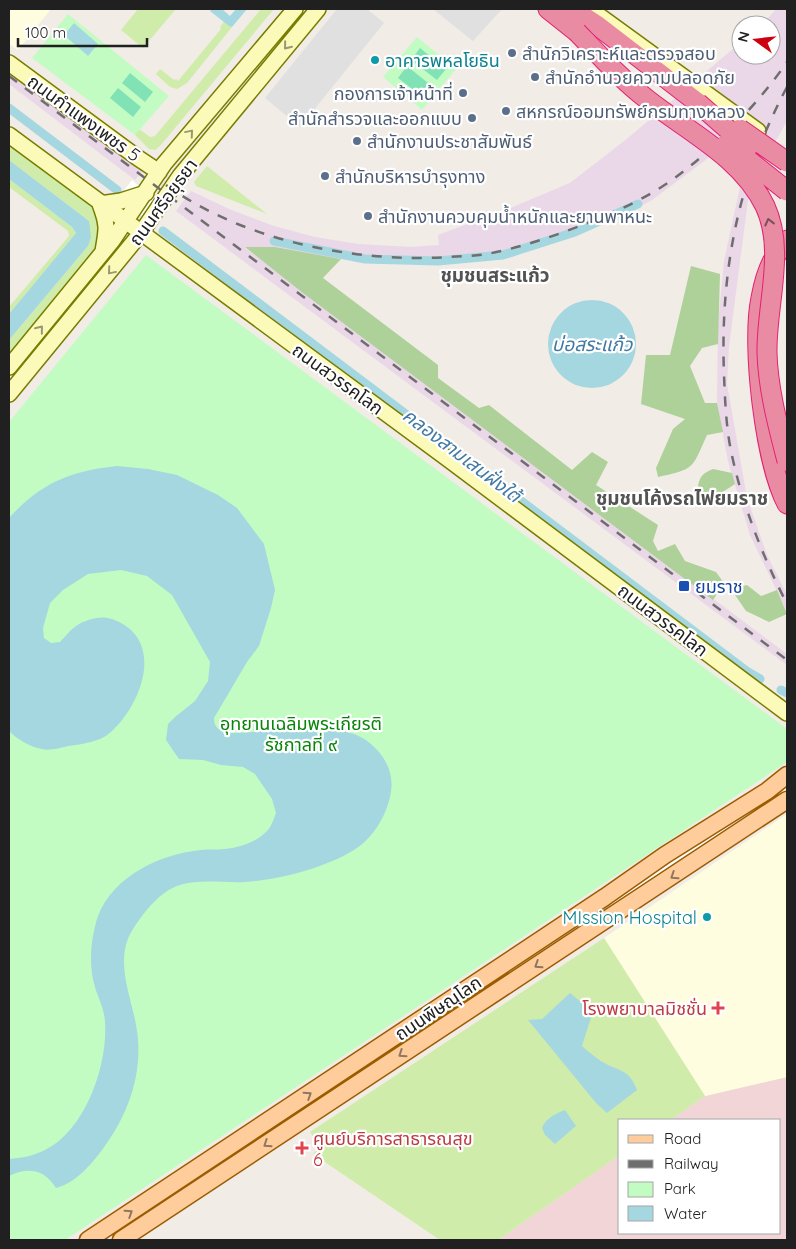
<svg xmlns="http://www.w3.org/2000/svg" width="796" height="1249" font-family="Quicksand,'Noto Sans Thai',sans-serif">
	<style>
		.commercial { fill: #f2d5d6 }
		.industrial { fill: #ead7e8 }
		.education { fill: #fffde0 }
		.grass { fill: #d0ecaa }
		.forest { fill: #aed199 }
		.park { fill: #c2fcc2 }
		.pitch { fill: #81e2b5 }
		.parking { fill: #e0e0e0 }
		.water { fill: #a5d7e0 }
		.pier { fill: #fff }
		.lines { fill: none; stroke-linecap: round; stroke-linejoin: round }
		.canal { stroke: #a5d7e0; stroke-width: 9 }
		.secondary-casing { stroke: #787d01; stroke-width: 18 }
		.primary-casing { stroke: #9b5c00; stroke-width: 19 }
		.highway-casing { stroke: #e22071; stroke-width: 21 }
		.secondary { stroke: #fcfab8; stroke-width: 15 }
		.primary { stroke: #ffcd9c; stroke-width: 16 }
		.highway { stroke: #ea8ba4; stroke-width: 19 }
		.rail { stroke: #6e6e6e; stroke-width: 2.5; stroke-dasharray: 10 10; stroke-linecap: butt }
		.highway-bridge-casing { stroke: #e22071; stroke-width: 21; stroke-linecap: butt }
		.highway-bridge { stroke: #ea8ba4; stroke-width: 19 }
		.oneway { stroke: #999874 }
		.oneway2 { stroke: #7b505b }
		.oneway3 { stroke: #90765e }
		.service-dot { fill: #5c6f8a; stroke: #fff; stroke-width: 2 }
		.culture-dot { fill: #0f9aa8; stroke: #fff; stroke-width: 2 }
		.transit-dot { fill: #1a4fb4; stroke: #fff; stroke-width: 2 }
		.health-dot { fill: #e0444e; stroke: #fff; stroke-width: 2 }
		.labels { text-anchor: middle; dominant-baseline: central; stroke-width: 4.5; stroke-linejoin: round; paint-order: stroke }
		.service-label { font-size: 18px; fill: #4e5e75; stroke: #fff; text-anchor: start }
		.culture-label { font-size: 18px; fill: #0d838f; stroke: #fff; text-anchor: start }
		.street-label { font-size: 18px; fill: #202020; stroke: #fff }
		.transit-label { font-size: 18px; fill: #164399; stroke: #fff; text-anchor: start }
		.park-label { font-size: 18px; fill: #078409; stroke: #fff }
		.health-label { font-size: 18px; fill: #be3a42; stroke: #fff; text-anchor: end }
		.neighbourhood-label { font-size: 19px; font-weight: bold; fill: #535353; stroke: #fff }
		.water-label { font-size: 19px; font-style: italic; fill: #427aa4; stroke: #fff }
	</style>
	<rect width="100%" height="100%" fill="#f1ece6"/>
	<path class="commercial" d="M787,1077V1240H498L620,1155V1233H780V1120H670L705,1096Z"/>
	<path class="industrial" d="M776,9H787V121L754,179L748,200L729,346L727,384L747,498L767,555L787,595V612L750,535L728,461L717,403L718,325L724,261L740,187L759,120L652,200L618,218L580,233L498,257L444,263L369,262L321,256L275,247H244L787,654V665L176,211L191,191L229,209L274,226L315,237L358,244L411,247L439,245L438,235L508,209L570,183L628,138L741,42V55H771V25H762Z
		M9,66L145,167L135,180L9,84Z"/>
	<path class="education" d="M9,9H51L18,50L9,44Z
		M787,814V1077L705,1096L604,938Z"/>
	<path class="grass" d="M138,9H176L143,48L121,30Z
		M261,9H274L160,146L155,150L149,149L135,135L139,129L150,137L155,136Z
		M224,22L229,26L232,27L187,83L177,89L170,87L156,74L160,69L174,80L176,79L178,81L221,29L220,27Z
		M9,141L97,207L103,219L99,245L9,355V340L88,246L89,221L9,160Z
		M207,166L267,214L196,186L194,182Z
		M9,179L72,227L76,233L9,314V307L69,236L68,231L9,187Z
		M604,938L705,1096L670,1120H620V1155L498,1240H440L313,1154L320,1147L310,1132Z"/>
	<path class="forest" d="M245,247H275L341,259L323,278L438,365V378L479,408L489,405L572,470L592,452L608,462L596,485L658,525L653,541L658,551L675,544L685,561L716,572L724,583L713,600L303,293Z
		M691,266L720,274L718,344L702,348L690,366L705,403H717L723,432L707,435C692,468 696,469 658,477L656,468L673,429L685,419L641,404L646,355H670Z
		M713,469L732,473L735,484L715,497H706L698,486C700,476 703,473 713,469Z
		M747,585L761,596L777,590L787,614L769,622L746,611L731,589Z"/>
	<path class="park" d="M68,14L169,96L135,135L32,58Z
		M417,37L456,69L422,110L383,77Z
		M146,255L787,729V762L65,1240H9V422Z"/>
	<path class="pitch" d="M420,48L446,69L437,80L411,60Z
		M407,66L433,87L424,98L398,78Z
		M130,73L153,92L145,102L122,83Z
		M118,88L141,107L133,117L110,98Z"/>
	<path class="parking" d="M337,9H367L384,23L300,127L265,98Z
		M433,9H502L473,41Z"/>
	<path class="water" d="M212,9H222L230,16L236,9H247L232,27L229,26L210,11Z
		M74,23L98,44L88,56L64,35Z
		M9,160L89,221L91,237L88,246L9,340V314L76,233L72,227L9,179Z
		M548 344a44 44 0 1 1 88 0a44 44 0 1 1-88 0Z
		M117,466L148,469L177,475L218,495L237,508L264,544L275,590L271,608L259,646L247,662L214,718C214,728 219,730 228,733C265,733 319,722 354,734C365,738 375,746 382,756C394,773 394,790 386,810C380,825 368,842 354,850C325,868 278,880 245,882C225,883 198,879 180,885C160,891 144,912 133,929C111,963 136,1004 138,1040C141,1080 126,1118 102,1150C91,1165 74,1184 56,1188C44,1169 28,1167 9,1176V1159C22,1158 33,1156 45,1150C85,1131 108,1065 105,1023C105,1010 98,998 95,987C88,965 91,937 98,916C114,875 161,854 201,850C209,849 216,850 224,849C240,848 257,842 268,830C272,825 274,818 276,813L272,799L255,774L243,767L221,765L203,760L179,759L166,740L168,724L175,717L195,701L208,681L210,662L172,595L147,576L121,570L88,574L63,590L50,603L43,628L44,638L51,643L60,642C65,637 70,630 76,626C86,619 101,615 112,619C166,638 143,703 111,732C100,742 83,744 68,746C60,748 49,751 42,749C30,747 17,739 9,731V518C41,483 70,471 117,466Z
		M570,993L581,1002L594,1008L582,1046C590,1053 598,1060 608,1065C624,1072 630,1072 637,1090L607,1113L596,1103L528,1020L542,1019Z
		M565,1110L576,1126L555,1144L545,1135L542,1128C546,1118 555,1114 565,1110Z"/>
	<path class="pier" d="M132,180L167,211L156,227L119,197Z
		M787,782V793L612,910L606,900Z"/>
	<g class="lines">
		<path class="canal" d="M9,108L117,190
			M163,231L748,672L760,679
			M274,241L365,259L438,261L503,255L575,232L638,204
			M781,690L787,693"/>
		<g class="secondary-casing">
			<path id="secondary" d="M590,9L758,131
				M9,63L138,158L159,172
				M9,135L448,459L787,713
				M103,251C107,229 108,225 100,204L121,201L146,193
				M9,367L112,241L164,164L295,9
				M9,394L141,233L180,176L318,9"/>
		</g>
		<g class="primary-casing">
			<path id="primary" d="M88,1240L605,897L665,855L767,791L787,775
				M121,1240L787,800"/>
		</g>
		<g class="highway-casing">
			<path id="highway" d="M548,9L577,32
				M572,9L598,26L698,103
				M787,240C782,247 776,254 772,262C767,272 763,287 761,298C751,345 765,462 787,504"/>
		</g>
		<use href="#secondary" class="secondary"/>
		<use href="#primary" class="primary"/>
		<use href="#highway" class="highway"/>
		<path class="rail" d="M9,76L787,660
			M787,87C738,179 720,271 724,375C725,400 726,426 731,451C742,504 762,555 787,604
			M166,185C244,241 355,263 449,257C462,256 475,256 487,254C524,247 560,234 595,220C622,209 648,197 672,180C714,150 758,104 787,62"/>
		<g class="highway-bridge-casing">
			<path id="highway-bridge" d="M577,32C600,56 622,80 648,100C689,132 742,158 765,206C786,251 766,305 767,353C768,389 778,426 787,461
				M698,103L748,147
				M740,129L787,162
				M727,143L787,191"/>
		</g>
		<use href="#highway-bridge" class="highway-bridge"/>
	</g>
	<defs><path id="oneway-chevron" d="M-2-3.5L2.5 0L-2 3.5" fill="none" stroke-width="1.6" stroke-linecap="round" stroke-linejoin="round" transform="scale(1.25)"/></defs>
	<g class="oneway">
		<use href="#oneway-chevron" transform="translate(287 46) rotate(129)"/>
		<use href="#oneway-chevron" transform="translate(190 133) rotate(-50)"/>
		<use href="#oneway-chevron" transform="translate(111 271) rotate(130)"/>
		<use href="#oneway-chevron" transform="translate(40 329) rotate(-51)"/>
	</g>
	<use class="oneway2" href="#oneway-chevron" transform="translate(769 222) rotate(-104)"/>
	<g class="oneway3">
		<use href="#oneway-chevron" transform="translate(674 876) rotate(147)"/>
		<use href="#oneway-chevron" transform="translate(538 965) rotate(147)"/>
		<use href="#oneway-chevron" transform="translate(402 1054) rotate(146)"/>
		<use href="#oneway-chevron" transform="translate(308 1095) rotate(-33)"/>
		<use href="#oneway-chevron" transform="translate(267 1144) rotate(146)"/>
		<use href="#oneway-chevron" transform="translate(129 1213) rotate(-33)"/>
	</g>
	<g class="service-dot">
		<circle cx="512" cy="53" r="5"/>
		<circle cx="535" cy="77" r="5"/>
		<circle cx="463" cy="93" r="5"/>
		<circle cx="506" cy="111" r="5"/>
		<circle cx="472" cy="118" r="5"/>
		<circle cx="357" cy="141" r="5"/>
		<circle cx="325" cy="176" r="5"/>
		<circle cx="368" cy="216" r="5"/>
	</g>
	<g class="culture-dot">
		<circle cx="375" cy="60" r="5"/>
		<circle cx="707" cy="917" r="5"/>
	</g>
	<rect class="transit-dot" x="678" y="580" width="12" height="12" rx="2.5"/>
	<g class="health-dot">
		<path d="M715.5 1000.5h5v5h5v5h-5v5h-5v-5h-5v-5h5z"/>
		<path d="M299.5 1140.5h5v5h5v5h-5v5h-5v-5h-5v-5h5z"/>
	</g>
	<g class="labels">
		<g class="service-label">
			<text x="522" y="53">สำนักวิเคราะห์และตรวจสอบ</text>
			<text x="545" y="77">สำนักอำนวยความปลอดภัย</text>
			<text x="453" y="93" text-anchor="end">กองการเจ้าหน้าที่</text>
			<text x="516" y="111">สหกรณ์ออมทรัพย์กรมทางหลวง</text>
			<text x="462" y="118" text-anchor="end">สำนักสำรวจและออกแบบ</text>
			<text x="367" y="141">สำนักงานประชาสัมพันธ์</text>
			<text x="335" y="176">สำนักบริหารบำรุงทาง</text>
			<text x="378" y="216">สำนักงานควบคุมน้ำหนักและยานพาหนะ</text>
		</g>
		<g class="culture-label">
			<text x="385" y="60">อาคารพหลโยธิน</text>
			<text x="697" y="917" text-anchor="end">MIssion Hospital</text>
		</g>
		<g class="street-label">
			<text transform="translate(84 118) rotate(36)">ถนนกำแพงเพชร 5</text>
			<text transform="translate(163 202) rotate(-54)">ถนนศรีอยุธยา</text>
			<text transform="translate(338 379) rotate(36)">ถนนสวรรคโลก</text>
			<text transform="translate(663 620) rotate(37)">ถนนสวรรคโลก</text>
			<text transform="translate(438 1008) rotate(-34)">ถนนพิษณุโลก</text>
		</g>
		<g class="transit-label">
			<text x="695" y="586">ยมราช</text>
		</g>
		<g class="park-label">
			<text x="301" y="723">อุทยานเฉลิมพระเกียรติ<tspan x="301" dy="21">รัชกาลที่ ๙</tspan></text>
		</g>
		<g class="health-label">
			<text x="707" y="1008">โรงพยาบาลมิชชั่น</text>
			<text x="313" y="1138" text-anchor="start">ศูนย์บริการสาธารณสุข<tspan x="313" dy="21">6</tspan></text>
		</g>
		<g class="neighbourhood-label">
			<text x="495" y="275">ชุมชนสระแก้ว</text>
			<text x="682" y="498">ชุมชนโค้งรถไฟยมราช</text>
		</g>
		<g class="water-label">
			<text x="592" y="344">บ่อสระแก้ว</text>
			<text transform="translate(462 455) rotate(37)">คลองสามเสนฝั่งใต้</text>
		</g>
	</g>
	<rect width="796" height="1249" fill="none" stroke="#202020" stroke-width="20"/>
	<rect x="618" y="1119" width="162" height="115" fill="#ffffff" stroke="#a6a6a6"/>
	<rect x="628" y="1135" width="25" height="8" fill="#ffcd9c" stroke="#a6a6a6"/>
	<text x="664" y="1144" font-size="15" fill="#202020">Road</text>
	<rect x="628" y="1160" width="25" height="8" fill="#6e6e6e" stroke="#a6a6a6"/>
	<text x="664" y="1169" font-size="15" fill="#202020">Railway</text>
	<rect x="628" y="1182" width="25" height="15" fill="#c2fcc2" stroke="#a6a6a6"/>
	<text x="664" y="1194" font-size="15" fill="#202020">Park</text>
	<rect x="628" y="1206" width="25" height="15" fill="#a5d7e0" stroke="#a6a6a6"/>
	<text x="664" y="1219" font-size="15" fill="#202020">Water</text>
	<g transform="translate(756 40) rotate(285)"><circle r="24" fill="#ffffff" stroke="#a6a6a6"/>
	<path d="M0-4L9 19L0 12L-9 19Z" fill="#cf000f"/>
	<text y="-8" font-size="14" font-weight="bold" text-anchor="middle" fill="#202020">N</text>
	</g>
	<path d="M18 38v8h129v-8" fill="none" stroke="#202020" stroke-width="2.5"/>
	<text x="25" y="38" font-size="15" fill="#202020" stroke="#ffffff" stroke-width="4" paint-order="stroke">100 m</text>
</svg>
